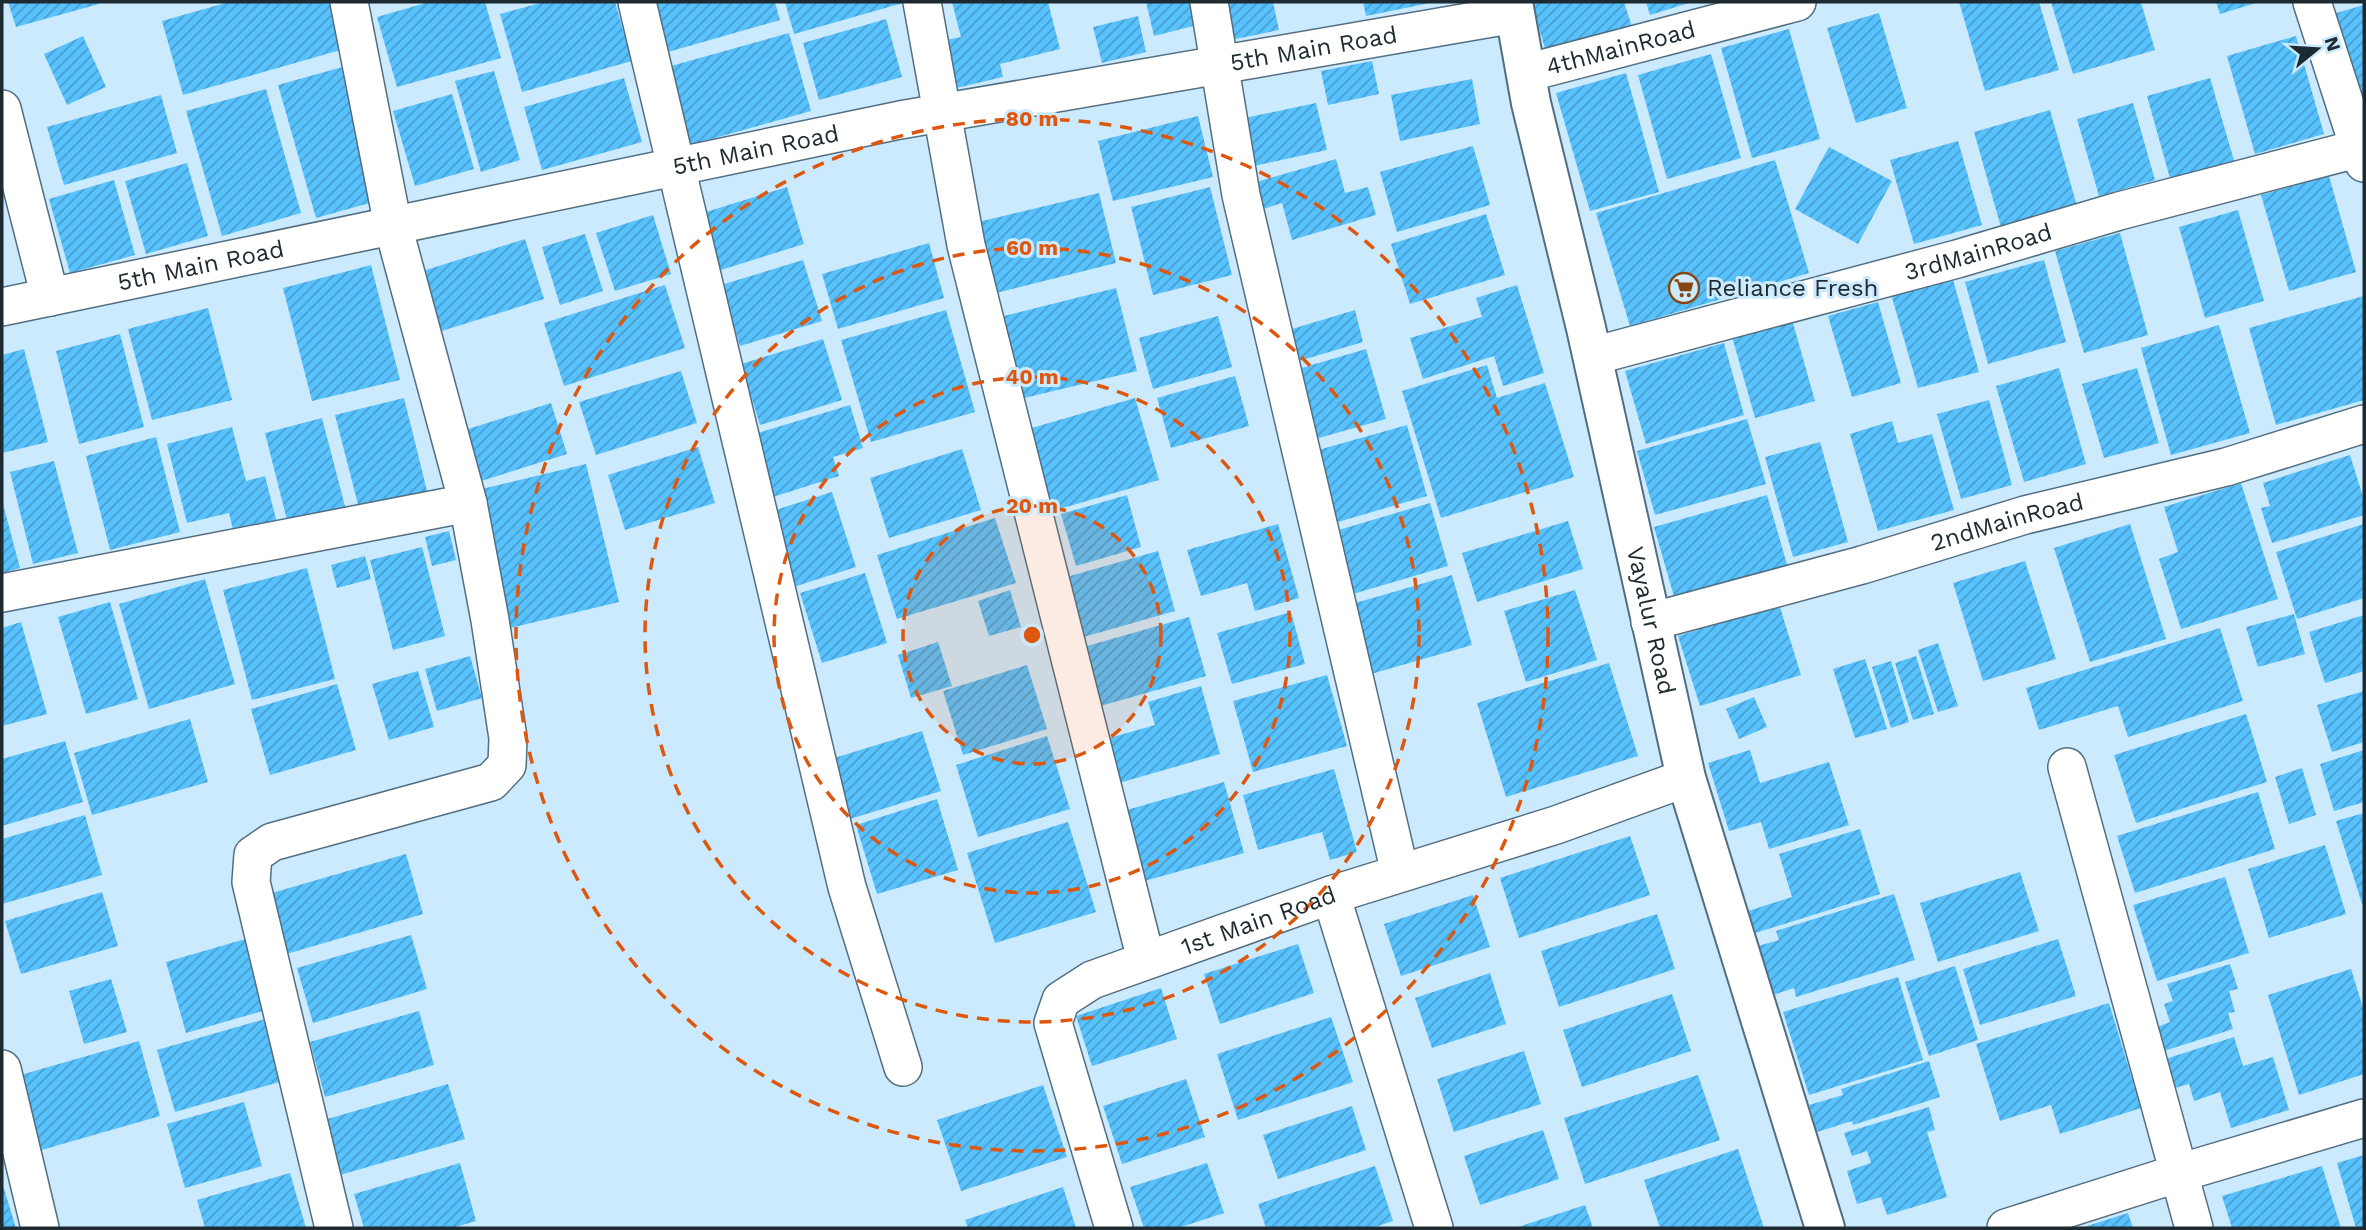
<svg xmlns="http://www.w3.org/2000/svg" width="2366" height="1230" font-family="'Work Sans',sans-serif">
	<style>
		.building { fill: url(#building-hatch) }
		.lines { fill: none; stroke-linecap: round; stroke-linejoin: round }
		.street-casing { stroke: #536e80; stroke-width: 40 }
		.secondary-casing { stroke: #536e80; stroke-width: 42 }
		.street { stroke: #fff; stroke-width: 37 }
		.secondary { stroke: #fff; stroke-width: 38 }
		.ring { fill: none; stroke: #de570e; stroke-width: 3.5; stroke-dasharray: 12 9 }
		.labels { text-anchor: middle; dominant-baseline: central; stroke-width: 6; stroke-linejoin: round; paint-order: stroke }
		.street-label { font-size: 24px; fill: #1e2a31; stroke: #cceafe }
		.poi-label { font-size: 24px; fill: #1e2a31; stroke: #cceafe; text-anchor: start }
		.centre { fill: #de570e; stroke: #cceafe; stroke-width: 3.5 }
		.ring-label { font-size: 21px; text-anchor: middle; font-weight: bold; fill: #de570e; stroke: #cceafe; stroke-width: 6; stroke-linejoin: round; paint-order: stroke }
	</style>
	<defs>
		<pattern id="building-hatch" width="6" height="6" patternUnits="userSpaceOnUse" patternTransform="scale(1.75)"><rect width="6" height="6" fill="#58c2fe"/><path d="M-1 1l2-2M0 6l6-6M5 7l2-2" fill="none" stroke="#489ece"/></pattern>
	</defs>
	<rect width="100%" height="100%" fill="#cceafe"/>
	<path class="building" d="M8,2H98L99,4L16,27Z
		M229,2H331L344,49L183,95L162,21Z
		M429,2H485L501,58L397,87L377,17Z
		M544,2H615L632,61L522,92L500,14Z
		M646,2H775L780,20L661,54Z
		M785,2H903V3L794,34Z
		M952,2H1048L1060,49L1000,64L1003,77L952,89L941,41L961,37Z
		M1146,2H1191L1197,25L1154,36Z
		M1218,2H1273L1279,30L1226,41Z
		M1363,2H1430V3L1366,16Z
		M1531,2H1624L1634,33L1548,58Z
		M1646,2H1692L1650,15Z
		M1959,2H2039L2059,70L1985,91Z
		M2051,2H2141L2155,50L2073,74Z
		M2216,2H2259L2220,14Z
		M2364,5V111H2363L2336,13Z
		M1879,13L1907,108L1856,123L1827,28Z
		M1138,16L1146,52L1102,63L1093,27Z
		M886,19L902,77L819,100L803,43Z
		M1789,29L1820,139L1752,158L1721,48Z
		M789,33L811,111L686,146L664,68Z
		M83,36L106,87L67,105L44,54Z
		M2296,36L2324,134L2255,154L2227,56Z
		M1711,54L1741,158L1667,179L1638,75Z
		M1372,61L1379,94L1328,105L1321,71Z
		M346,66L384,199L316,218L278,85Z
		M494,71L520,160L481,172L455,81Z
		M1626,73L1659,192L1590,211L1556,93Z
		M624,78L642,142L542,170L524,107Z
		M2210,78L2235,164L2171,182L2147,96Z
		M1472,79L1480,124L1400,141L1391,95Z
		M266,89L301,213L222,236L186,111Z
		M452,94L474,169L415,186L393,111Z
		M161,95L177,153L64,185L47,127Z
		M1316,103L1327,150L1245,168L1235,120Z
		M2133,103L2155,180L2099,196L2077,119Z
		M2050,110L2078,210L2002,231L1974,132Z
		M1198,116L1213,177L1113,201L1098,141Z
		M1958,141L1982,225L1914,244L1890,160Z
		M1473,146L1490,205L1397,232L1380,172Z
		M1829,147L1892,181L1858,244L1795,209Z
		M1336,159L1345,193L1368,187L1376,215L1292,240L1282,203L1263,209L1256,182Z
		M1775,160L1809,273L1630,326L1596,213Z
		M187,163L208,236L146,254L125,181Z
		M2329,176L2356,272L2289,291L2261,195Z
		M114,180L135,255L70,273L49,199Z
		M787,187L804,244L711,273L693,216Z
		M1210,187L1232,275L1153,295L1131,207Z
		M1099,193L1116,263L992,294L974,223Z
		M2238,210L2264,301L2205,318L2179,227Z
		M1486,214L1505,275L1410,304L1391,244Z
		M653,215L671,274L615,291L596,233Z
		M2120,233L2148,335L2084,353L2055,251Z
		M585,234L603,291L560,305L542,247Z
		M525,239L544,299L432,334L413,274Z
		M929,243L944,298L838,329L822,274Z
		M803,260L822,321L740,346L721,285Z
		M2044,260L2066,342L1988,364L1965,282Z
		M371,265L400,380L312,401L283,288Z
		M1952,276L1979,372L1918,388L1891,294Z
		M665,285L685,348L564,386L544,323Z
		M1517,285L1544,373L1503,386L1494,356L1423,379L1410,338L1482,317L1476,298Z
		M1116,288L1137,371L1020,399L1000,317Z
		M2364,296V400L2276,425L2249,328Z
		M1878,302L1901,383L1852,397L1828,316Z
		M208,308L232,400L152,420L128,329Z
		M946,310L975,412L871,442L841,340Z
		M1355,310L1363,342L1292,363L1282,332Z
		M1218,316L1232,367L1153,389L1139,338Z
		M1791,316L1815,401L1755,418L1731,333Z
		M2219,325L2250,433L2171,455L2141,348Z
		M120,334L144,427L79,444L56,351Z
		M823,339L842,400L760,425L741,364Z
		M1724,343L1744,415L1646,444L1625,371Z
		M24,349L48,442L2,453V355Z
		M1366,349L1386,419L1308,441L1288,372Z
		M1487,365L1497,398L1545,383L1574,477L1441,518L1402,391Z
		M2059,368L2086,464L2024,482L1996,386Z
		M2137,368L2159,443L2104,458L2082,384Z
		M681,371L697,423L596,455L579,402Z
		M1235,376L1249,426L1171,448L1157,398Z
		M404,398L429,499L361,516L335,415Z
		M1135,398L1159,480L1042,514L1018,432Z
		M1989,400L2012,485L1961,499L1937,414Z
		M551,403L567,454L481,481L465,430Z
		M850,405L863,448L833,457L839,476L770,498L751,435Z
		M322,418L347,514L289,528L265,433Z
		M1747,419L1766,484L1655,515L1637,451Z
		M1892,421L1898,443L1932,434L1954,510L1878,531L1850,434Z
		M1407,425L1427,496L1331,524L1311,452Z
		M232,427L246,481L265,476L277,523L234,534L229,513L187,523L167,444Z
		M156,437L180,532L110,550L86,456Z
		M1820,442L1848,542L1793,557L1765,457Z
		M698,447L715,503L625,530L608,475Z
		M962,449L981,510L889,538L870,478Z
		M2350,455L2364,500V515L2272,543L2261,508L2270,506L2263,483Z
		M54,461L78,553L33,564L10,472Z
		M586,464L619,602L502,630L469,492Z
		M2241,483L2278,599L2181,629L2159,559L2178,552L2164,507Z
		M832,492L856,567L787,589L763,514Z
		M1127,495L1141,547L1076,566L1061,514Z
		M1767,495L1790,575L1677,607L1654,527Z
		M2,500L20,568L2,573Z
		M1430,503L1448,566L1353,594L1335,531Z
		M995,518L1016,583L897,619L877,555Z
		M1568,521L1583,569L1477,602L1462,553Z
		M1278,524L1299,598L1255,611L1247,583L1201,596L1187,550Z
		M2130,524L2166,639L2090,662L2054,548Z
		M2364,524V598L2297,619L2276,552Z
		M449,531L456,560L432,566L425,537Z
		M422,547L445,636L393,650L370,560Z
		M1158,551L1175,611L1073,640L1056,580Z
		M365,556L371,579L337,588L331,565Z
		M2025,561L2056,659L1983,681L1953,583Z
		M307,568L335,679L252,700L223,590Z
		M865,573L887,643L822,663L800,593Z
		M1452,575L1472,645L1371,674L1352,604Z
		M205,579L235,684L149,709L119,604Z
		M1010,590L1021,627L989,636L978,601Z
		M1575,590L1597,660L1526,682L1504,611Z
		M110,602L138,699L86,714L58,617Z
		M1779,604L1801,675L1700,706L1678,636Z
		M1291,612L1305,664L1232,684L1217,633Z
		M2294,614L2305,654L2258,667L2246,627Z
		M2364,615V671L2325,683L2309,632Z
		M1189,617L1206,676L1090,709L1073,650Z
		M21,622L47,714L2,726V628Z
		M2220,628L2243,701L2128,737L2118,706L2039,730L2026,688Z
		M938,642L952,686L911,698L898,655Z
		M1938,643L1958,706L1938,712L1918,650Z
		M470,656L482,698L437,711L425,669Z
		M1916,656L1934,714L1913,720L1895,663Z
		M1865,659L1887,729L1855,738L1833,669Z
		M1891,661L1909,722L1891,728L1872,667Z
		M1609,663L1638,756L1506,797L1477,703Z
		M1027,665L1047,729L963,755L943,691Z
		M418,671L434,727L389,740L372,684Z
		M1327,675L1347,746L1253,772L1233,701Z
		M337,684L356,750L270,775L251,709Z
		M1201,686L1220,754L1112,785L1099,741L1155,725L1148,702Z
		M2364,691V742L2332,752L2317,705Z
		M1754,697L1767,727L1739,739L1726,709Z
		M2246,714L2267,782L2136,823L2114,755Z
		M190,719L208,782L92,815L74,753Z
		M922,731L941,791L850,819L831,759Z
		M1047,736L1070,809L978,837L956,765Z
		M65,741L83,802L2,826V759Z
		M1750,750L1760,783L1829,762L1849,825L1769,849L1761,822L1729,831L1708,763Z
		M2364,750V802L2334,811L2320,764Z
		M2302,768L2316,815L2289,824L2275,777Z
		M1334,769L1357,852L1330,860L1322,832L1258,850L1243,795Z
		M1224,782L1244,853L1134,884L1113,814Z
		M2258,792L2275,849L2135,893L2117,836Z
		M937,799L958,870L877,894L856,825Z
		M2364,813V903L2362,904L2336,821Z
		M85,815L102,875L2,904V839Z
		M1068,822L1096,912L995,943L967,853Z
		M1860,829L1880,894L1752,934L1745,912L1792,897L1779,854Z
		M1630,836L1650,895L1519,938L1500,878Z
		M2325,845L2346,914L2269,938L2248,869Z
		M406,854L423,914L283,955L265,895Z
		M2020,872L2039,931L1938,962L1920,903Z
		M2225,877L2249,953L2157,981L2133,905Z
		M102,892L118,946L21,974L5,921Z
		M1894,894L1915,960L1796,997L1794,988L1773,995L1758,946L1779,940L1776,931Z
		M1473,895L1490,947L1401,976L1384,924Z
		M1657,914L1675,969L1559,1007L1541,951Z
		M411,935L427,989L313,1023L297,968Z
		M252,937L273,1008L186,1033L166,962Z
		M2058,939L2076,996L1980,1025L1963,969Z
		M1298,944L1314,993L1220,1024L1204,974Z
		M2230,964L2238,989L2229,991L2235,1012L2228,1013L2233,1029L2164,1051L2157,1027L2170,1022L2164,1004L2173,1001L2167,984Z
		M1955,966L1978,1040L1929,1056L1905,982Z
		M2351,969L2364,1011V1074L2299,1095L2268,995Z
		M1490,973L1506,1024L1432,1048L1415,998Z
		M1898,977L1923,1060L1809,1095L1783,1012Z
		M111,979L127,1032L84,1044L69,991Z
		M1161,988L1177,1039L1092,1066L1076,1016Z
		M1672,994L1691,1051L1582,1087L1563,1030Z
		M2109,1003L2141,1108L2060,1134L2051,1105L2000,1121L1976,1044Z
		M419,1011L434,1065L325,1097L310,1042Z
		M1331,1017L1353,1082L1238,1120L1217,1054Z
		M265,1019L283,1081L175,1112L157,1050Z
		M2234,1037L2243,1066L2273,1057L2289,1110L2231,1128L2220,1092L2194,1101L2189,1084L2171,1089L2162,1060Z
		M139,1041L160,1116L38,1151L17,1076Z
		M1524,1051L1541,1104L1454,1132L1437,1079Z
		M1929,1061L1940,1097L1853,1125L1852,1121L1817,1132L1809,1105L1843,1095L1841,1089Z
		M1698,1075L1720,1140L1585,1184L1564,1118Z
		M1186,1079L1205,1137L1122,1164L1103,1106Z
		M448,1084L465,1139L333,1177L317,1122Z
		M1043,1085L1067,1157L961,1191L937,1120Z
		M244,1102L262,1166L185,1188L167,1124Z
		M1352,1106L1366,1150L1278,1179L1263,1135Z
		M1929,1107L1935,1130L1927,1132L1947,1197L1887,1215L1881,1197L1857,1204L1847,1171L1871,1163L1867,1151L1852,1156L1844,1133Z
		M1543,1130L1559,1179L1480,1205L1464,1156Z
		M1738,1149L1764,1228H1660L1644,1180Z
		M2364,1155V1228H2356L2337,1163Z
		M460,1163L476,1221L452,1228H364L354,1194Z
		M1207,1163L1224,1213L1178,1228H1144L1130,1187Z
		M1375,1166L1393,1221L1372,1228H1266L1258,1204Z
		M2322,1166L2341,1228H2232L2222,1196Z
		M290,1173L306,1228H205L197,1200Z
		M2,1182L16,1228H2Z
		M1063,1187L1076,1228H968L965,1220Z
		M1585,1205L1593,1228H1515Z
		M2128,1213L2133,1228H2081Z"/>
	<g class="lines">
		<g class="street-casing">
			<g id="street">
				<path d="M637,2L847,887L903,1067"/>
				<path d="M922,2L966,245L1146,960"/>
				<path d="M1209,2L1241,195L1400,873"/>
				<path d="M2312,2L2364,163"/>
				<path id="s1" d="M1526,73L1797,2"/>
				<path d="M2,109L50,297"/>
				<path id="s2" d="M2,307L900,120L1515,14"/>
				<path id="s3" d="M1593,356L1957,259L2119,211L2364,147"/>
				<path d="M2,593L468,503L393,226L349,2"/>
				<path id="s4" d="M1650,622L1862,565L2025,515L2226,467L2364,424"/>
				<path d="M2067,767L2194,1228"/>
				<path d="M1331,895L1434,1228"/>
				<path d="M2,1069L40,1228"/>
				<path d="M334,1228L251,882L253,855L272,842L491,782L507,765L508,738L490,620L468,503"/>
				<path id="s5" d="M1114,1228L1053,1023L1061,1000L1092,980L1331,895L1556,825L1686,778"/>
				<path d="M2006,1228L2179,1173L2364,1118"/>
			</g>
		</g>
		<g class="secondary-casing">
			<g id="secondary">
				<path id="s6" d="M1513,2L1531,103L1586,328L1686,778L1825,1228"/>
			</g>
		</g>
		<use href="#street" class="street"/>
		<use href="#secondary" class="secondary"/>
	</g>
	<circle cx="1032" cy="635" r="129" fill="#de570e" fill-opacity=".12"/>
	<g class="ring">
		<circle cx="1032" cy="635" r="129"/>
		<circle cx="1032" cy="635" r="258"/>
		<circle cx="1032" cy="635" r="387"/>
		<circle cx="1032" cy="635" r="516"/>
	</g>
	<defs>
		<g id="supermarket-ring" transform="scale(1.575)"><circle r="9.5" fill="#cceafe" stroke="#874710" stroke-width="1.5"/><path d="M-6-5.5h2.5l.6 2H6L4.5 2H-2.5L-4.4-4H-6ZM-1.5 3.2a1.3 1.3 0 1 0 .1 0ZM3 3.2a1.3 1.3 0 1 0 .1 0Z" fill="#874710"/></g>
	</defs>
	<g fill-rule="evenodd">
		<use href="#supermarket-ring" x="1684" y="288"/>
	</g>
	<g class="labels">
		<g class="street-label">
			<text stroke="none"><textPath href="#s2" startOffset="1337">5th Main Road</textPath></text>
			<text stroke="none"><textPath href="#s1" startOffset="98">4thMainRoad</textPath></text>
			<text stroke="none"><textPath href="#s2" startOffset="770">5th Main Road</textPath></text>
			<text stroke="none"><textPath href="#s3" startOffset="399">3rdMainRoad</textPath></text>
			<text stroke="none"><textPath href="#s2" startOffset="203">5th Main Road</textPath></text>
			<text stroke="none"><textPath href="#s4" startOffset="371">2ndMainRoad</textPath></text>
			<text stroke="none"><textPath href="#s6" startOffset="634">Vayalur Road</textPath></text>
			<text stroke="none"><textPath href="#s5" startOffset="452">1st Main Road</textPath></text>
		</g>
		<g class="poi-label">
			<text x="1707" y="288">Reliance Fresh</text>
		</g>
	</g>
	<circle cx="1032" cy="635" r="10" class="centre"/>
	<g class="ring-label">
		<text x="1032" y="126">80 m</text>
		<text x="1032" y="255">60 m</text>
		<text x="1032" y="384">40 m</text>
		<text x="1032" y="513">20 m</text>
	</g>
	<rect width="2366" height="1230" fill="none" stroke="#1e2a31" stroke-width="7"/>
	<g transform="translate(2317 49) rotate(72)" stroke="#cceafe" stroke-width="5" paint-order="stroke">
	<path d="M0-5L12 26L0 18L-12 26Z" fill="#1e2a31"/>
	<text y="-10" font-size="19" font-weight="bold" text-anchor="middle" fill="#1e2a31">N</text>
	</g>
</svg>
